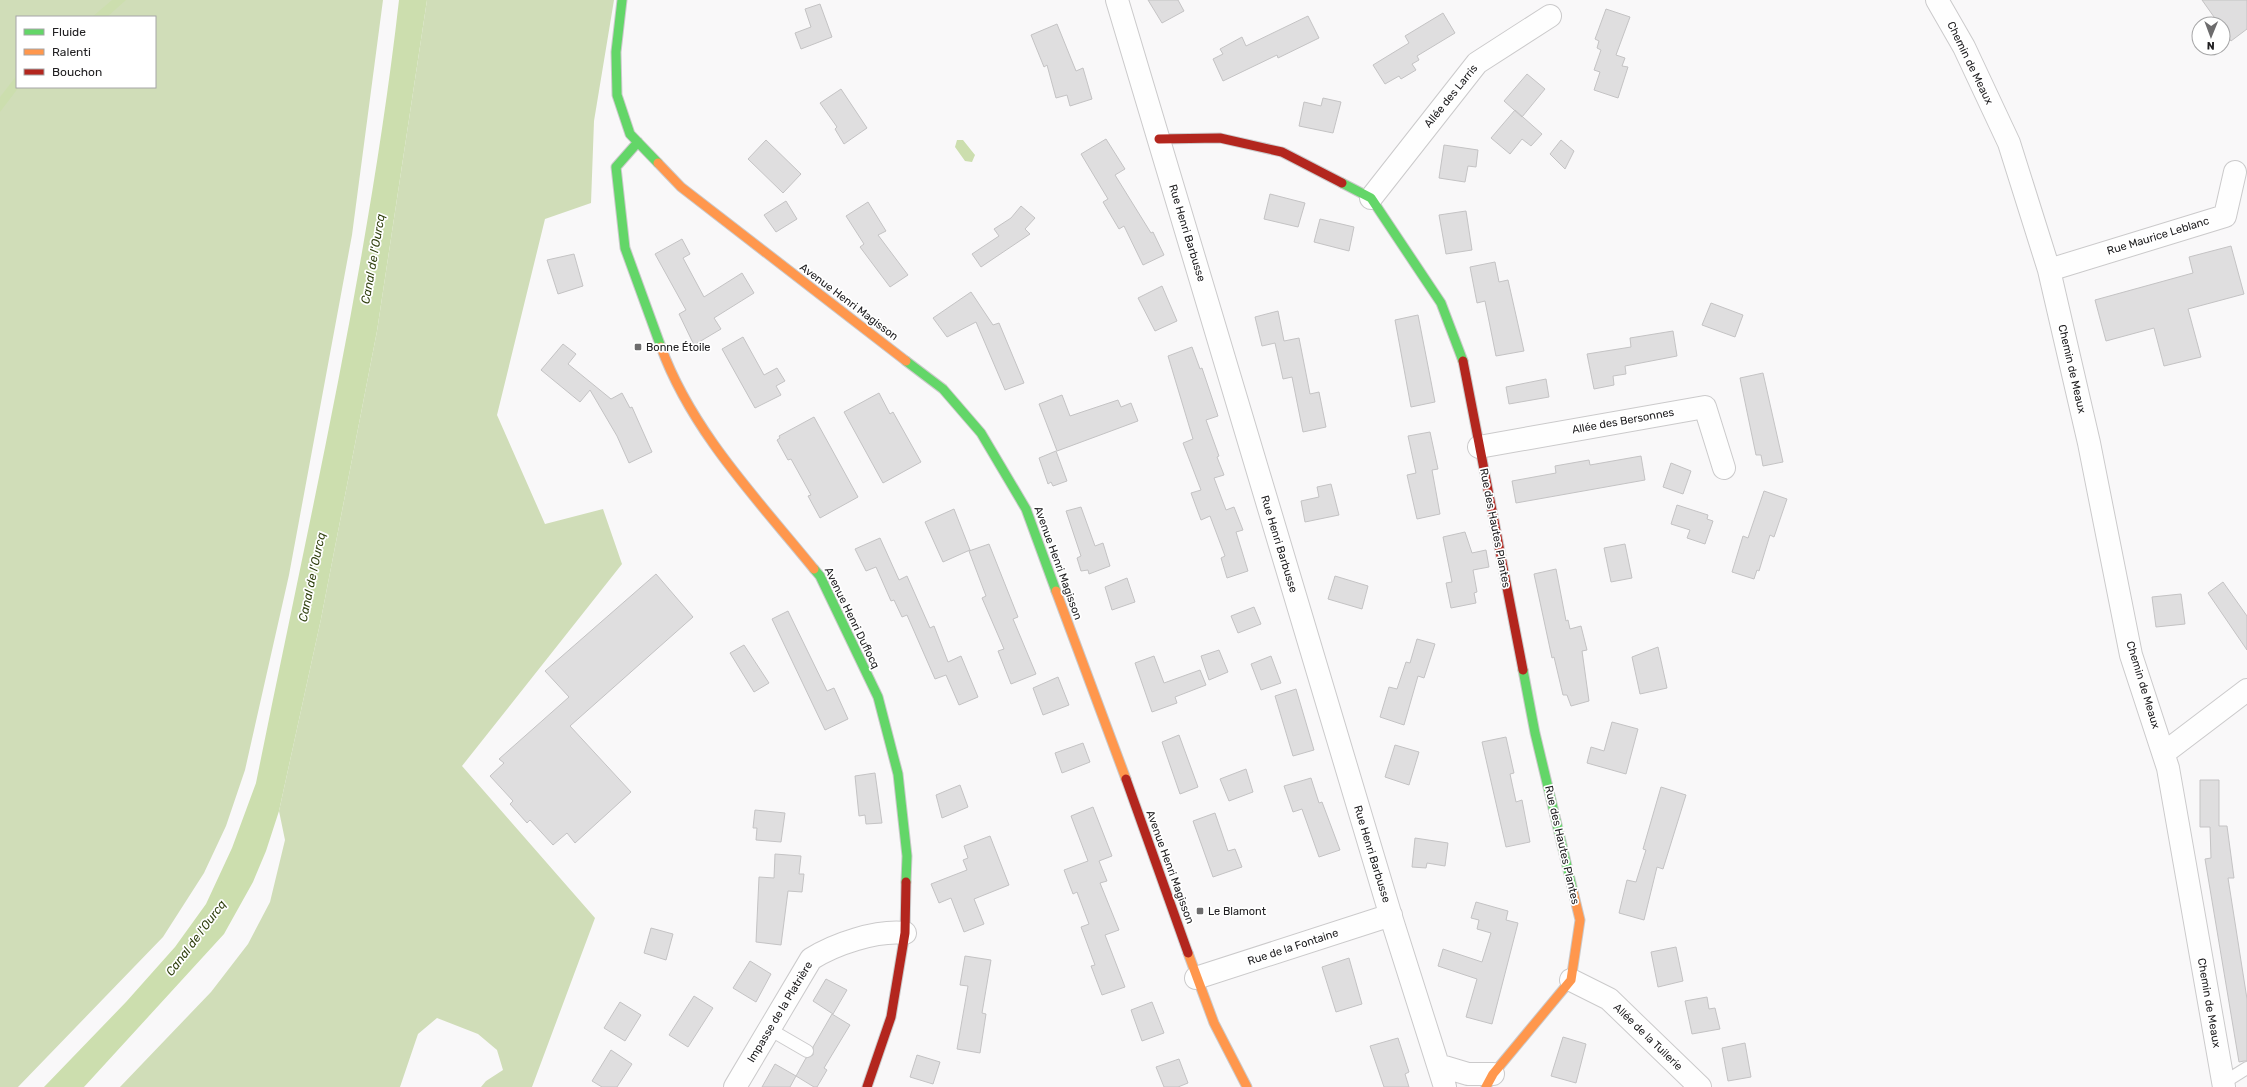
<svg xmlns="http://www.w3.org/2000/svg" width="2247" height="1087" font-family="Rubik,sans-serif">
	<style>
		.forest { fill: #d0ddb8; fill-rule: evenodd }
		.water { fill: #ccdeae }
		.building { fill: #dfdedf; stroke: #c4c3c4 }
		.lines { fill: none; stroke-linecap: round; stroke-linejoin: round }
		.lane-casing { stroke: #cbcacb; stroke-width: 14 }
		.street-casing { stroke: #cbcacb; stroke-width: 24 }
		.fast-casing { stroke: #cbcacb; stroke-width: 11 }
		.slow-casing { stroke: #cbcacb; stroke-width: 11 }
		.jam-casing { stroke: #cbcacb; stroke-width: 11 }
		.lane { stroke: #fefefe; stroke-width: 12 }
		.street { stroke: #fefefe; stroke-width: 22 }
		.fast { stroke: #63d668; stroke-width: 9 }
		.slow { stroke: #ff974d; stroke-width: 9 }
		.jam { stroke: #b3261e; stroke-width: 9 }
		.poi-dot { fill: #6d6c6d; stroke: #fff; stroke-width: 1.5 }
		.labels { text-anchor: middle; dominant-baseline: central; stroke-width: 3.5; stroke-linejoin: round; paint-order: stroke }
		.street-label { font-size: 11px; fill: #212022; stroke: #fff }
		.poi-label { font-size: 11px; fill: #212022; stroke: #fff; text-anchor: start }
		.water-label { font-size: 12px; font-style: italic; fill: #31410f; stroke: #fff }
	</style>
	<rect width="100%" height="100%" fill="#f9f8f9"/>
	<path class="forest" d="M0,0H383L352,235L289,575L245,770L226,826L204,873L163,937L18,1087H0ZM17,17H155V87H17Z
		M427,0H614L594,121L591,203L545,219L497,415L545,524L603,509L622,564L462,766L595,918L532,1087H481L486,1081L503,1070L497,1050L478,1034L437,1018L418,1034L400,1087H120L211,992L248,944L270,902L285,840L279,811L321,619L377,331Z"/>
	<path class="water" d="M112,0H126L107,17H92Z
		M399,0H427L377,331L321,619L279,811L266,851L253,882L224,934L84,1087H44L126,1002L175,947L206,904L232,848L256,783C308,524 369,264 399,0Z
		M17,75V87H19L0,112V97Z
		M957,140H963L975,155L972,162L965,161L955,147Z"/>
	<path class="building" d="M1148,0H1178L1184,11L1162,23Z
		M2202,0H2247V29L2231,41L2223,30V24H2219Z
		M820,4L832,37L801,49L795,33L811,27L805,9Z
		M1606,9L1630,17L1616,55L1625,58L1622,66L1628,67L1618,98L1594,90L1600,72L1594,70L1601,50L1597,48L1599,41L1595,39Z
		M1443,13L1455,33L1417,56L1419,60L1412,64L1416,70L1401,79L1399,76L1385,84L1373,65L1409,43L1405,36Z
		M1308,16L1319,38L1278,58L1277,55L1223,81L1213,59L1223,54L1220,49L1242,37L1246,46Z
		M1057,24L1076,71L1083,68L1092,99L1070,106L1067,95L1056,98L1047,65L1044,67L1031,35Z
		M1527,74L1545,89L1522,117L1504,101Z
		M841,89L867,128L844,144L835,129L837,127L820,103Z
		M1323,98L1341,102L1333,133L1299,126L1304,102L1321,106Z
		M1515,110L1542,134L1531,146L1522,139L1510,154L1491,138Z
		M1106,139L1125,169L1115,175L1151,233L1153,232L1164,255L1143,265L1124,226L1119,229L1103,202L1108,199L1081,154Z
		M766,140L801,174L783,193L748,159Z
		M1561,140L1574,151L1565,169L1550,154Z
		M1444,145L1478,150L1476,167L1468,166L1465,182L1439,178Z
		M1270,194L1305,203L1298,227L1264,219Z
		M786,201L797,219L776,232L764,215Z
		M868,202L886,231L878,235L908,275L890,287L860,247L864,244L846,216Z
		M1021,206L1035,218L1025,229L1030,234L981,267L972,254L999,236L994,229L1011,218Z
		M1466,211L1472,250L1446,254L1439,215Z
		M1320,219L1354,227L1349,251L1314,242Z
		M682,239L690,254L683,258L704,297L742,273L754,293L714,318L721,329L694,345L679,314L686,310L655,254Z
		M2231,246L2244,294L2188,309L2201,357L2164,366L2154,328L2106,341L2095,300L2193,273L2189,257Z
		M574,254L583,286L558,294L547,260Z
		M1495,262L1499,282L1508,280L1524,351L1496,356L1485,301L1477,303L1470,267Z
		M1162,286L1177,321L1155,331L1138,298Z
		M971,292L993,325L999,323L1024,383L1005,390L976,322L947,337L933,318Z
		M1711,303L1743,315L1735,337L1702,325Z
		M1278,311L1284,341L1299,338L1310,394L1319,392L1326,427L1303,432L1292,377L1283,379L1275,343L1262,346L1255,317Z
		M1418,315L1435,402L1411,407L1395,320Z
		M1673,331L1677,356L1625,366L1626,374L1613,376L1614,385L1594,389L1587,354L1631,347L1630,338Z
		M743,337L764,375L777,368L785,381L776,386L781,395L755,408L722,349Z
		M563,344L576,354L568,364L611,399L622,393L630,408L632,407L652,452L629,463L617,436L590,390L580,402L541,370Z
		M1192,347L1200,369L1202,368L1218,416L1206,420L1219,456L1217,457L1224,475L1214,478L1226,510L1234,507L1243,530L1236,532L1248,571L1227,578L1221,558L1225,556L1210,516L1201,520L1191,493L1201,490L1183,443L1193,439L1168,356Z
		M1763,373L1783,462L1763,466L1761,455H1756L1740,378Z
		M1546,379L1549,397L1509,404L1506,387Z
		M879,393L890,414L893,412L921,462L883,483L844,412Z
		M1062,395L1070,416L1118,400L1121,407L1131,403L1138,421L1057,451L1039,404Z
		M814,417L858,497L820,518L808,496L811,495L791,459L788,460L777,440L780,438L779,436Z
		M1430,432L1438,469L1432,470L1440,514L1417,519L1407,475L1416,473L1408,436Z
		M1056,451L1067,481L1053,486L1051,482L1048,484L1039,458Z
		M1641,456L1645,480L1516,503L1512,481L1556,473L1555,466L1589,460L1590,465Z
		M1671,463L1691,471L1683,494L1663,487Z
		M1331,484L1339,515L1305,522L1301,501L1319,497L1317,487Z
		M1764,491L1787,499L1774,537L1770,535L1759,571L1757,570L1754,579L1732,572L1743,536L1748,538Z
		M1677,505L1708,515L1707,519L1713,521L1705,544L1687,538L1690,530L1671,524Z
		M1081,507L1095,546L1103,543L1110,566L1089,574L1088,570L1081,571L1077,558L1081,556L1066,511Z
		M954,509L970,550L943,562L925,522Z
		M1465,532L1472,553L1486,550L1489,567L1473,570L1477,592L1474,593L1476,603L1451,608L1446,583L1452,582L1443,537Z
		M880,538L899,580L907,576L930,628L934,626L948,662L961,656L978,697L959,705L946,675L935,679L907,615L902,617L894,600L891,601L876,567L866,571L855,549Z
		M989,544L1018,617L1013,619L1036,674L1011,684L998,651L1004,649L982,598L986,596L969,551Z
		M1625,544L1632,578L1611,582L1604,548Z
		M1556,569L1566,621L1568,620L1570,629L1581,626L1587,650L1582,651L1589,701L1571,706L1567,695H1563L1554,657L1552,658L1534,574Z
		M656,574L693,617L570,726L631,792L575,843L567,833L553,845L530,820L527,823L510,804L513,801L490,776L504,763L499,759L569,697L545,671Z
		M1335,576L1368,586L1362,609L1328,599Z
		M1127,578L1135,602L1112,610L1105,587Z
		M2223,582L2247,616V650L2208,593Z
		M2181,594L2185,624L2156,627L2152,597Z
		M1254,607L1261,624L1238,633L1231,616Z
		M788,611L827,691L834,688L848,719L825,730L772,619Z
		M1417,639L1435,644L1424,678L1418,676L1404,725L1380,717L1389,687L1397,689L1406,662L1410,663Z
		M744,645L769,683L754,692L730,653Z
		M1658,647L1667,688L1640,694L1632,657Z
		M1219,650L1228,672L1209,680L1201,656Z
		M1154,656L1164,683L1200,670L1206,685L1175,697L1177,703L1152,712L1135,663Z
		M1271,656L1281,683L1261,690L1251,664Z
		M1058,677L1069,705L1043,715L1033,688Z
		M1296,689L1314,750L1293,756L1275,696Z
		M1612,722L1638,729L1626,774L1587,763L1591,747L1604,751Z
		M1179,735L1198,787L1180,794L1162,742Z
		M1506,737L1514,773L1510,774L1516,802L1522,800L1530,842L1506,847L1482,742Z
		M1083,743L1090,762L1062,773L1055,753Z
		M1395,745L1419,752L1409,785L1385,777Z
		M1246,769L1253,792L1229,801L1220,779Z
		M875,773L882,823L866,824L865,815L859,816L855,776Z
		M1311,778L1319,803L1322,802L1340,850L1319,857L1302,809L1293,812L1284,786Z
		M2200,780H2219V826H2227L2234,878H2228L2247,999V1061H2244L2239,1062L2205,859L2211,858L2210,827H2200Z
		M960,785L968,807L942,818L936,795Z
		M1661,787L1686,795L1663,869L1657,867L1644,920L1619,913L1627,880L1636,882L1646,850L1643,849Z
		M1093,807L1112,856L1099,861L1107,881L1100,883L1119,930L1105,935L1125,987L1102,995L1091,966L1095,965L1081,927L1089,924L1077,892L1073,894L1064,870L1088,861L1071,816Z
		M755,810L785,813L781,842L756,840L757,828H753Z
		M1215,813L1228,851L1235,849L1242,867L1213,877L1193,821Z
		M990,836L1009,885L974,899L984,924L964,932L951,898L939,903L931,884L967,870L963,860L968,858L964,846Z
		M1415,838L1448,843L1445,866L1427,863L1426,868L1412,867Z
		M775,854L801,856L799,874H804L802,892L788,891L781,945L756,942L759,877L774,878Z
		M1476,902L1508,911L1506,920L1518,923L1492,1024L1466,1017L1477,979L1438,966L1443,949L1482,962L1491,933L1477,929L1479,920L1471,918Z
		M651,928L673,934L666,960L644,953Z
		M1676,947L1683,981L1658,987L1651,952Z
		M965,956L991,960L982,1013L986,1014L980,1053L957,1049L968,986L960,985Z
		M1349,958L1362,1004L1336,1012L1322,967Z
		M750,961L771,974L756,1002L733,988Z
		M826,979L847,990L833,1014L813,1001Z
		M694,996L713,1008L688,1047L669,1035Z
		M1707,997L1709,1009L1715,1008L1720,1029L1692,1034L1685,1001Z
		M620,1002L641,1015L625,1041L604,1028Z
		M1152,1002L1164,1033L1142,1041L1131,1010Z
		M832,1014L850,1025L824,1068L827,1070L817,1087H814L796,1076L790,1087H762L775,1064L796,1076L806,1058L813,1055V1047Z
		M1563,1037L1586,1044L1576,1083L1551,1076Z
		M1398,1038L1409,1072L1405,1074L1409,1087H1384L1370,1046Z
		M1745,1043L1751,1077L1728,1081L1722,1048Z
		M611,1050L632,1064L617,1087H602L592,1081Z
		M917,1055L940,1062L933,1084L910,1077Z
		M1179,1059L1188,1083L1178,1087H1164L1156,1067Z"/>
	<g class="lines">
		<g class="lane-casing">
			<path id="lane" d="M769,1029L807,1051
				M2223,1083L2247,1068"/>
		</g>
		<g class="street-casing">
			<path id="street" d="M1117,0L1392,920L1445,1087
				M1937,0L1964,47L2009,143L2049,270L2089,443L2131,655L2168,768L2224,1087
				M1371,198L1477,63L1550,16
				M2049,270L2225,216L2235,172
				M1479,447L1705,407L1724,468
				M2164,753L2247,690
				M1196,978L1391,915
				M1571,980L1609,999L1700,1087
				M1438,1065L1468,1074H1493
				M735,1087L811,959C835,944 876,930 905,933"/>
		</g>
		<g class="fast-casing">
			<path id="fast" d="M622,0L616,52L617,95L630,134L658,163
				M638,142L616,167L625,248L661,347
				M1342,183L1371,198L1441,303L1463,361
				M906,361L943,389L981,433L1026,509L1056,591
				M814,569L820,576L878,697L898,774L907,856L906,882
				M1523,670L1535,733L1573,891"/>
		</g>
		<g class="slow-casing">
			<path id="slow" d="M658,163L681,187L906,361
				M661,347C692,432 758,500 814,569
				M1056,591L1126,779
				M1188,953L1214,1023L1247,1087
				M1486,1087L1493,1074L1571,980L1580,920L1573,891"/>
		</g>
		<g class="jam-casing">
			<path id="jam" d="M1159,139L1220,138L1282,152L1342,183
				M1463,361L1523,670
				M1126,779L1188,953
				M867,1087L891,1017L905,933L906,882"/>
		</g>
		<use href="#lane" class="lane"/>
		<use href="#street" class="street"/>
		<use href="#fast" class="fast"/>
		<use href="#slow" class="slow"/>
		<use href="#jam" class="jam"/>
	</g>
	<g class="poi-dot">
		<rect x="634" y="343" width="8" height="8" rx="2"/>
		<rect x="1196" y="907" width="8" height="8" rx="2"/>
	</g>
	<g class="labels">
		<g class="street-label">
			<text transform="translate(1970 63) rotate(64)">Chemin de Meaux</text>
			<text transform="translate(1451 96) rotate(-51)">Allée des Larris</text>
			<text transform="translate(1187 233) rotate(73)">Rue Henri Barbusse</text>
			<text transform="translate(2158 236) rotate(-17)">Rue Maurice Leblanc</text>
			<text transform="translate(849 302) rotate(37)">Avenue Henri Magisson</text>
			<text transform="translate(2072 369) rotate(77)">Chemin de Meaux</text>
			<text transform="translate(1623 421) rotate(-10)">Allée des Bersonnes</text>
			<text transform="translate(1495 528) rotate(79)">Rue des Hautes Plantes</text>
			<text transform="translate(1279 544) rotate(73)">Rue Henri Barbusse</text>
			<text transform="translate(1058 563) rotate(70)">Avenue Henri Magisson</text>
			<text transform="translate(852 618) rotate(64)">Avenue Henri Duflocq</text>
			<text transform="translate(2143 685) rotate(73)">Chemin de Meaux</text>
			<text transform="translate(1562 845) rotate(77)">Rue des Hautes Plantes</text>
			<text transform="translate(1372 854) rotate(73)">Rue Henri Barbusse</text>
			<text transform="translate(1170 867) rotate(70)">Avenue Henri Magisson</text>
			<text transform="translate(1293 947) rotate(-18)">Rue de la Fontaine</text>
			<text transform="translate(2209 1003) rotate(80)">Chemin de Meaux</text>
			<text transform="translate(780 1012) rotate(-59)">Impasse de la Platrière</text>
			<text transform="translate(1648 1037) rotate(44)">Allée de la Tuilerie</text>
		</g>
		<g class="poi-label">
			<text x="646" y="347">Bonne Étoile</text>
			<text x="1208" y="911">Le Blamont</text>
		</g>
		<g class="water-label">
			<text transform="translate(373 259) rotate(-80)">Canal de l'Ourcq</text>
			<text transform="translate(312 577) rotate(-78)">Canal de l'Ourcq</text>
			<text transform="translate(196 938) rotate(-53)">Canal de l'Ourcq</text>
		</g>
	</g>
	<rect x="16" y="16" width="140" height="72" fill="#ffffff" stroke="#a6a6a7"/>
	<rect x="24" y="29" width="20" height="6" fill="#63d668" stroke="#a6a6a7"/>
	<text x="52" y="36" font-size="12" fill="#212022">Fluide</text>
	<rect x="24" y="49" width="20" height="6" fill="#ff974d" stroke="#a6a6a7"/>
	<text x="52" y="56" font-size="12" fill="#212022">Ralenti</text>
	<rect x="24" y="69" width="20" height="6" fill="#b3261e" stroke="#a6a6a7"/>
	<text x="52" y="76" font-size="12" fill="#212022">Bouchon</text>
	<g transform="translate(2211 36) rotate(181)"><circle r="19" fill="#ffffff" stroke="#a6a6a7"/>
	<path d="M0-3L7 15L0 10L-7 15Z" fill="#6d6c6d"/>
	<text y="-6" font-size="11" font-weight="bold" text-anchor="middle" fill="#212022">N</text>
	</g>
</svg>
